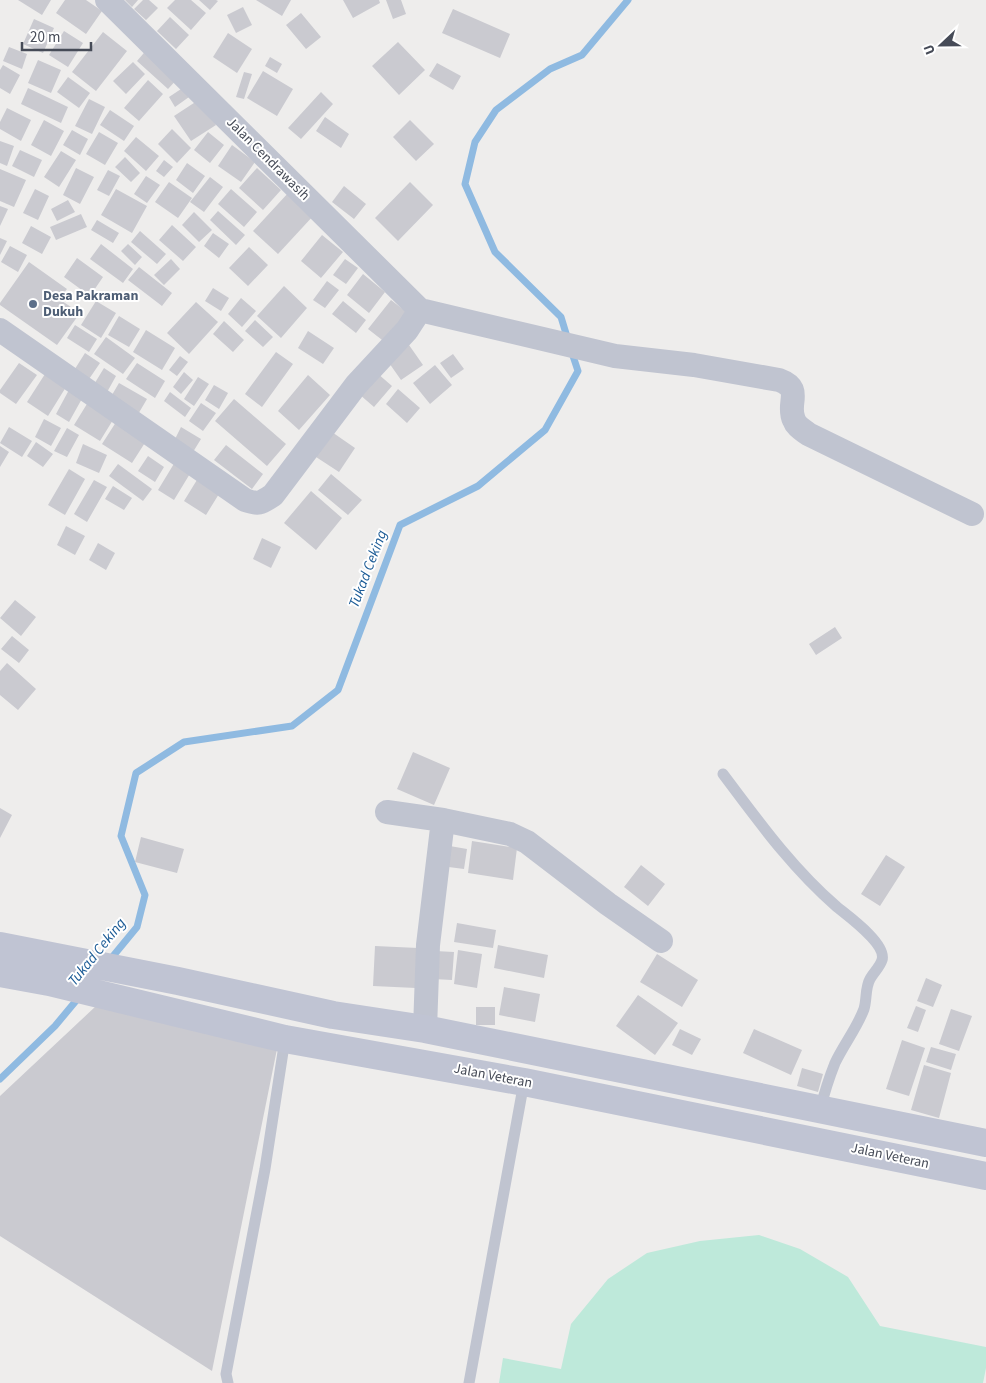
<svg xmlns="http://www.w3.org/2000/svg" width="986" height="1383" font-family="'Source Sans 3',sans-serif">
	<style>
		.green { fill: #bee9da }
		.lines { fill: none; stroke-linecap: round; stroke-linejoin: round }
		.stream { stroke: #8fbae1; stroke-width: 7 }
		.building { fill: #cacad0 }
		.lane { stroke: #c0c4d0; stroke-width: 11 }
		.street { stroke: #c0c4d0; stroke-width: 24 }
		.secondary { stroke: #c0c4d3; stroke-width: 28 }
		.service-dot { fill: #5c6f8a; stroke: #fff; stroke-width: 2 }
		.labels { text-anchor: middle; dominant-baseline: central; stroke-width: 4; stroke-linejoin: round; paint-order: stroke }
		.street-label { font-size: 14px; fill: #464b57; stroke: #fff }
		.service-label { font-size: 14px; font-weight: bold; fill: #4e5e75; stroke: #fff; text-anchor: start }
		.water-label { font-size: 15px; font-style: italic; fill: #1b5b96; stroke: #fff }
	</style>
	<rect width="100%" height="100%" fill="#eeedec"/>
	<path class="green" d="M759,1235L800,1249L848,1277L880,1326L986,1347V1368L983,1383H499L503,1358L561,1369L571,1324L608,1279L647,1253L700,1241Z"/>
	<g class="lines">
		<path class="stream" d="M568,340L561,317L495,252L465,184L475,142L496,110L550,69L582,55L628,0
			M109,961L137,927L145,895L121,836L136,773L184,742L292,726L338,690L400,525L478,486L545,430L578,371L571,350
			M0,1079L55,1026L80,996"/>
	</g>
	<path class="building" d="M18,0H51L42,15Z
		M65,0H86L102,11L86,34L56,13Z
		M125,0H138L132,7Z
		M143,0H149L158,8L146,20L134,9Z
		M175,0H191L206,13L191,30L167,8Z
		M199,0H216L218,1L210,10Z
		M256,0H291L282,16Z
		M343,0H379L380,3L353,18Z
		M386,0H401L406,14L393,19Z
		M243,7L252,25L236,33L227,15Z
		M453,9L510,34L500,58L442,33Z
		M301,13L321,37L306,49L286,25Z
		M170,17L189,35L176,49L157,31Z
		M34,19L54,28L43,53L23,44Z
		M64,31L83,43L68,67L49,55Z
		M103,32L127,51L96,91L72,72Z
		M228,33L252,49L237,73L213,57Z
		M398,42L425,70L399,95L372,66Z
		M9,47L27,54L22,69L3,61Z
		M149,47L180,76L168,89L137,61Z
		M270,57L282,64L277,73L265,66Z
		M38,60L61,70L51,93L28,83Z
		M133,62L145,74L126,94L113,81Z
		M437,63L461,76L453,90L429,76Z
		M3,65L20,75L10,94L0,88V70Z
		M263,71L293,89L277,116L247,98Z
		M244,72L252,74L244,99L236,97Z
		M68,77L90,93L79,108L57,92Z
		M148,80L163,94L139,121L124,108Z
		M190,83L196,92L175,107L169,97Z
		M28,88L68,107L61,123L21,104Z
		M321,92L333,104L301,139L288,128Z
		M89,99L105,107L92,134L75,126Z
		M200,99L216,125L191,141L174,116Z
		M7,108L31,120L21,141L0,129V122Z
		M110,110L134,126L124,141L100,125Z
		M325,117L349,134L341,148L316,131Z
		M44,120L64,131L51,156L31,145Z
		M410,120L434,144L416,161L393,137Z
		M172,129L191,148L177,163L158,144Z
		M72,130L88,139L80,155L63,145Z
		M99,132L118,143L105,165L86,154Z
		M208,132L224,145L210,163L194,150Z
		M136,137L159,156L146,171L124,151Z
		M0,141L14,146L7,166L0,163Z
		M232,145L255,162L241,182L218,166Z
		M20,150L42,160L34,177L12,166Z
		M61,151L76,160L59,187L44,177Z
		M125,157L140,173L131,182L115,167Z
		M164,160L173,167L164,177L156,171Z
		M187,163L205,176L193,193L176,180Z
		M76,168L94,177L80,204L63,195Z
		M257,168L281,190L263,210L239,188Z
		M0,169L26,180L14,207L0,201Z
		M108,170L120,176L109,196L97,190Z
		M146,176L160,185L147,203L134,194Z
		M210,177L223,187L204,212L190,202Z
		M169,182L192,198L178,218L155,202Z
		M410,182L433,205L398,241L375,218Z
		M344,186L366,204L354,219L332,202Z
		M35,189L49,196L38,220L23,213Z
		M116,189L147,206L132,233L101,215Z
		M231,189L257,212L244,227L218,204Z
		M289,192L314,215L278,254L253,231Z
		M68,200L75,212L57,221L51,209Z
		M0,206L8,209L0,226Z
		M218,211L245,235L236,245L210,220Z
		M194,212L212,230L199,242L182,225Z
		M81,214L87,227L56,240L50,227Z
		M97,220L119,233L113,243L91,230Z
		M172,225L196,247L183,261L159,240Z
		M31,226L51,237L42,254L22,243Z
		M140,231L166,254L157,264L131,242Z
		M213,233L229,244L219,258L204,246Z
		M322,235L343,252L321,278L301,261Z
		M0,238L7,241L0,255Z
		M101,244L133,269L123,283L90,259Z
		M128,244L142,257L135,265L121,251Z
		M10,246L27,255L18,272L1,262Z
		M249,247L268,265L248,286L229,268Z
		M77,258L103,277L90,296L64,277Z
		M171,259L180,269L164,285L154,275Z
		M345,259L358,268L346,284L333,275Z
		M29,262L67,289L59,299L80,313L57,345L0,305V303Z
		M139,267L172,293L162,306L128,280Z
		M363,274L385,292L369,313L347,295Z
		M327,281L339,290L325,308L313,300Z
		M284,286L307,308L281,338L257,316Z
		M213,288L229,298L221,311L205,301Z
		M241,298L256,311L242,327L228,314Z
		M391,300L409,314L386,343L368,329Z
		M96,301L116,313L101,338L81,325Z
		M343,301L366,320L356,333L332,314Z
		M196,302L218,322L189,354L167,333Z
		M119,316L140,329L129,347L108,335Z
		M255,320L273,337L263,347L245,331Z
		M224,321L244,340L233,352L213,334Z
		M75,325L97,339L89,352L67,338Z
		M146,330L175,348L162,370L133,352Z
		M308,331L334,348L323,364L298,348Z
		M106,337L135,358L123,374L94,354Z
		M409,345L423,365L401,380L387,360Z
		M276,352L293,364L262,407L245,394Z
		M85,353L100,363L87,382L73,372Z
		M453,354L464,369L451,378L440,363Z
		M180,356L188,362L177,376L169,370Z
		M19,363L37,375L16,404L0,393V390Z
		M137,363L165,381L155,398L126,379Z
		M435,365L452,385L430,404L413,383Z
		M104,368L116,376L106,394L93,386Z
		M184,372L193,380L181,394L173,387Z
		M377,373L392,386L374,407L359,394Z
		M45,374L66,387L48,416L27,402Z
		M308,375L330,395L299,430L278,411Z
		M198,377L209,384L194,406L184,399Z
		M119,383L147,399L137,416L109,400Z
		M214,385L228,393L219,409L205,400Z
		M70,388L84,395L69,422L56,414Z
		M398,389L420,408L407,423L386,404Z
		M170,392L191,408L185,417L164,401Z
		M90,399L116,415L100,441L74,425Z
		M234,399L286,444L267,466L215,421Z
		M201,403L216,413L203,431L189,421Z
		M44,419L61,428L51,446L35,437Z
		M118,419L148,438L132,463L102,444Z
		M9,427L32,441L22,457L0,443Z
		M181,427L201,439L193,452L174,441Z
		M67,428L79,435L67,457L54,451Z
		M329,430L355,448L339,472L313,455Z
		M36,442L53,454L43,467L27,456Z
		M83,444L107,455L99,473L76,463Z
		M226,445L263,474L252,489L214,460Z
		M0,446L9,452L0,467Z
		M148,456L164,467L155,482L138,471Z
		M175,462L191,472L174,500L158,490Z
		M118,464L152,489L143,501L109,476Z
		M69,469L85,479L65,515L48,505Z
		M331,474L362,500L348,515L318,490Z
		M200,475L222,489L206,515L184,501Z
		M94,480L107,487L87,522L74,514Z
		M113,486L132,498L124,510L105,499Z
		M311,491L342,518L316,550L284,523Z
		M66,526L85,536L75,555L57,545Z
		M262,538L281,547L271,568L253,559Z
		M98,543L115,553L106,570L89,560Z
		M15,600L36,617L21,636L0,618Z
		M835,627L842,638L816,655L809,644Z
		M12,636L29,650L19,663L1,649Z
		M7,663L36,689L18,710L0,695V671Z
		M413,752L450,768L434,805L397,789Z
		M0,808L12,815L0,838Z
		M141,837L184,849L177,873L135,862Z
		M472,841L517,848L513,880L468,873Z
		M444,845L467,849L464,869L441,866Z
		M886,855L905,867L880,906L861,894Z
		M641,865L665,884L648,906L624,887Z
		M457,923L496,930L493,948L454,942Z
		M498,945L548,955L544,978L494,968Z
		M375,946L418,948L416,988L373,986Z
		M458,950L482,954L477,988L454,984Z
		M435,951L454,952L452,980L433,979Z
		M657,954L698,980L682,1007L640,982Z
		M926,978L942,985L933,1007L917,1001Z
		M504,987L540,994L535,1022L499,1015Z
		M638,995L678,1023L655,1055L616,1026Z
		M96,1006L277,1049L212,1371L0,1236V1096Z
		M916,1006L926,1010L918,1032L907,1028Z
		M476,1007H495V1025H476Z
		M951,1009L972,1016L959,1051L939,1044Z
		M680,1029L701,1039L692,1055L672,1045Z
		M754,1029L802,1050L791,1075L743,1053Z
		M902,1040L925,1048L909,1096L886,1089Z
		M931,1047L956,1054L951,1070L926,1062Z
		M924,1065L951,1073L939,1118L911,1110Z
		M802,1068L823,1074L818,1092L797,1086Z"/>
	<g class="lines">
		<path class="lane" d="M723,774C759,822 792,868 837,907C848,916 887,944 882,960C880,967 873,973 870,979C865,988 867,999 864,1009C857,1028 844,1044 835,1063C829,1078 824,1094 820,1110
			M228,1383L226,1374L265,1169L285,1039
			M469,1383L524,1082"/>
		<path class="street" d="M420,310L615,356L694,365L779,380C804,389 786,403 794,420C796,426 803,430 808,434L972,514
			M0,330L245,500C259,505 261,503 273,495L356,385L407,330L420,310L107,0
			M387,812L443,820
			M425,1029L428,945L443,820L510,834L527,842L608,904L661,941"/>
		<path class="secondary" d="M0,946L178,981L333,1015L425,1029L986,1143
			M0,973L49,982L285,1039L524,1082L986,1176"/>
	</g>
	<circle class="service-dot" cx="33" cy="304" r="5"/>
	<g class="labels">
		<g class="street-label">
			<text transform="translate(268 159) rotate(45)">Jalan Cendrawasih</text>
			<text transform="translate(493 1076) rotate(11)">Jalan Veteran</text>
			<text transform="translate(890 1156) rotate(12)">Jalan Veteran</text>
		</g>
		<g class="service-label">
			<text x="43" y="296">Desa Pakraman<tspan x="43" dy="16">Dukuh</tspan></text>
		</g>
		<g class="water-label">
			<text transform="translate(368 569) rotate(-69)">Tukad Ceking</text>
			<text transform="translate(97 952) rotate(-51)">Tukad Ceking</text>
		</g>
	</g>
	<g transform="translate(941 45) rotate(248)" stroke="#ffffff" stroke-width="4" paint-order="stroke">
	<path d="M0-4L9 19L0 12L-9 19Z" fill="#464b57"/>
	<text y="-8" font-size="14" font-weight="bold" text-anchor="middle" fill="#464b57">U</text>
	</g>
	<path d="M22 42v8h69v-8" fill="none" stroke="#464b57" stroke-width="2.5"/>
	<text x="30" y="42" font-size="15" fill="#464b57" stroke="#ffffff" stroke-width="4" paint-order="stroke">20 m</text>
</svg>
